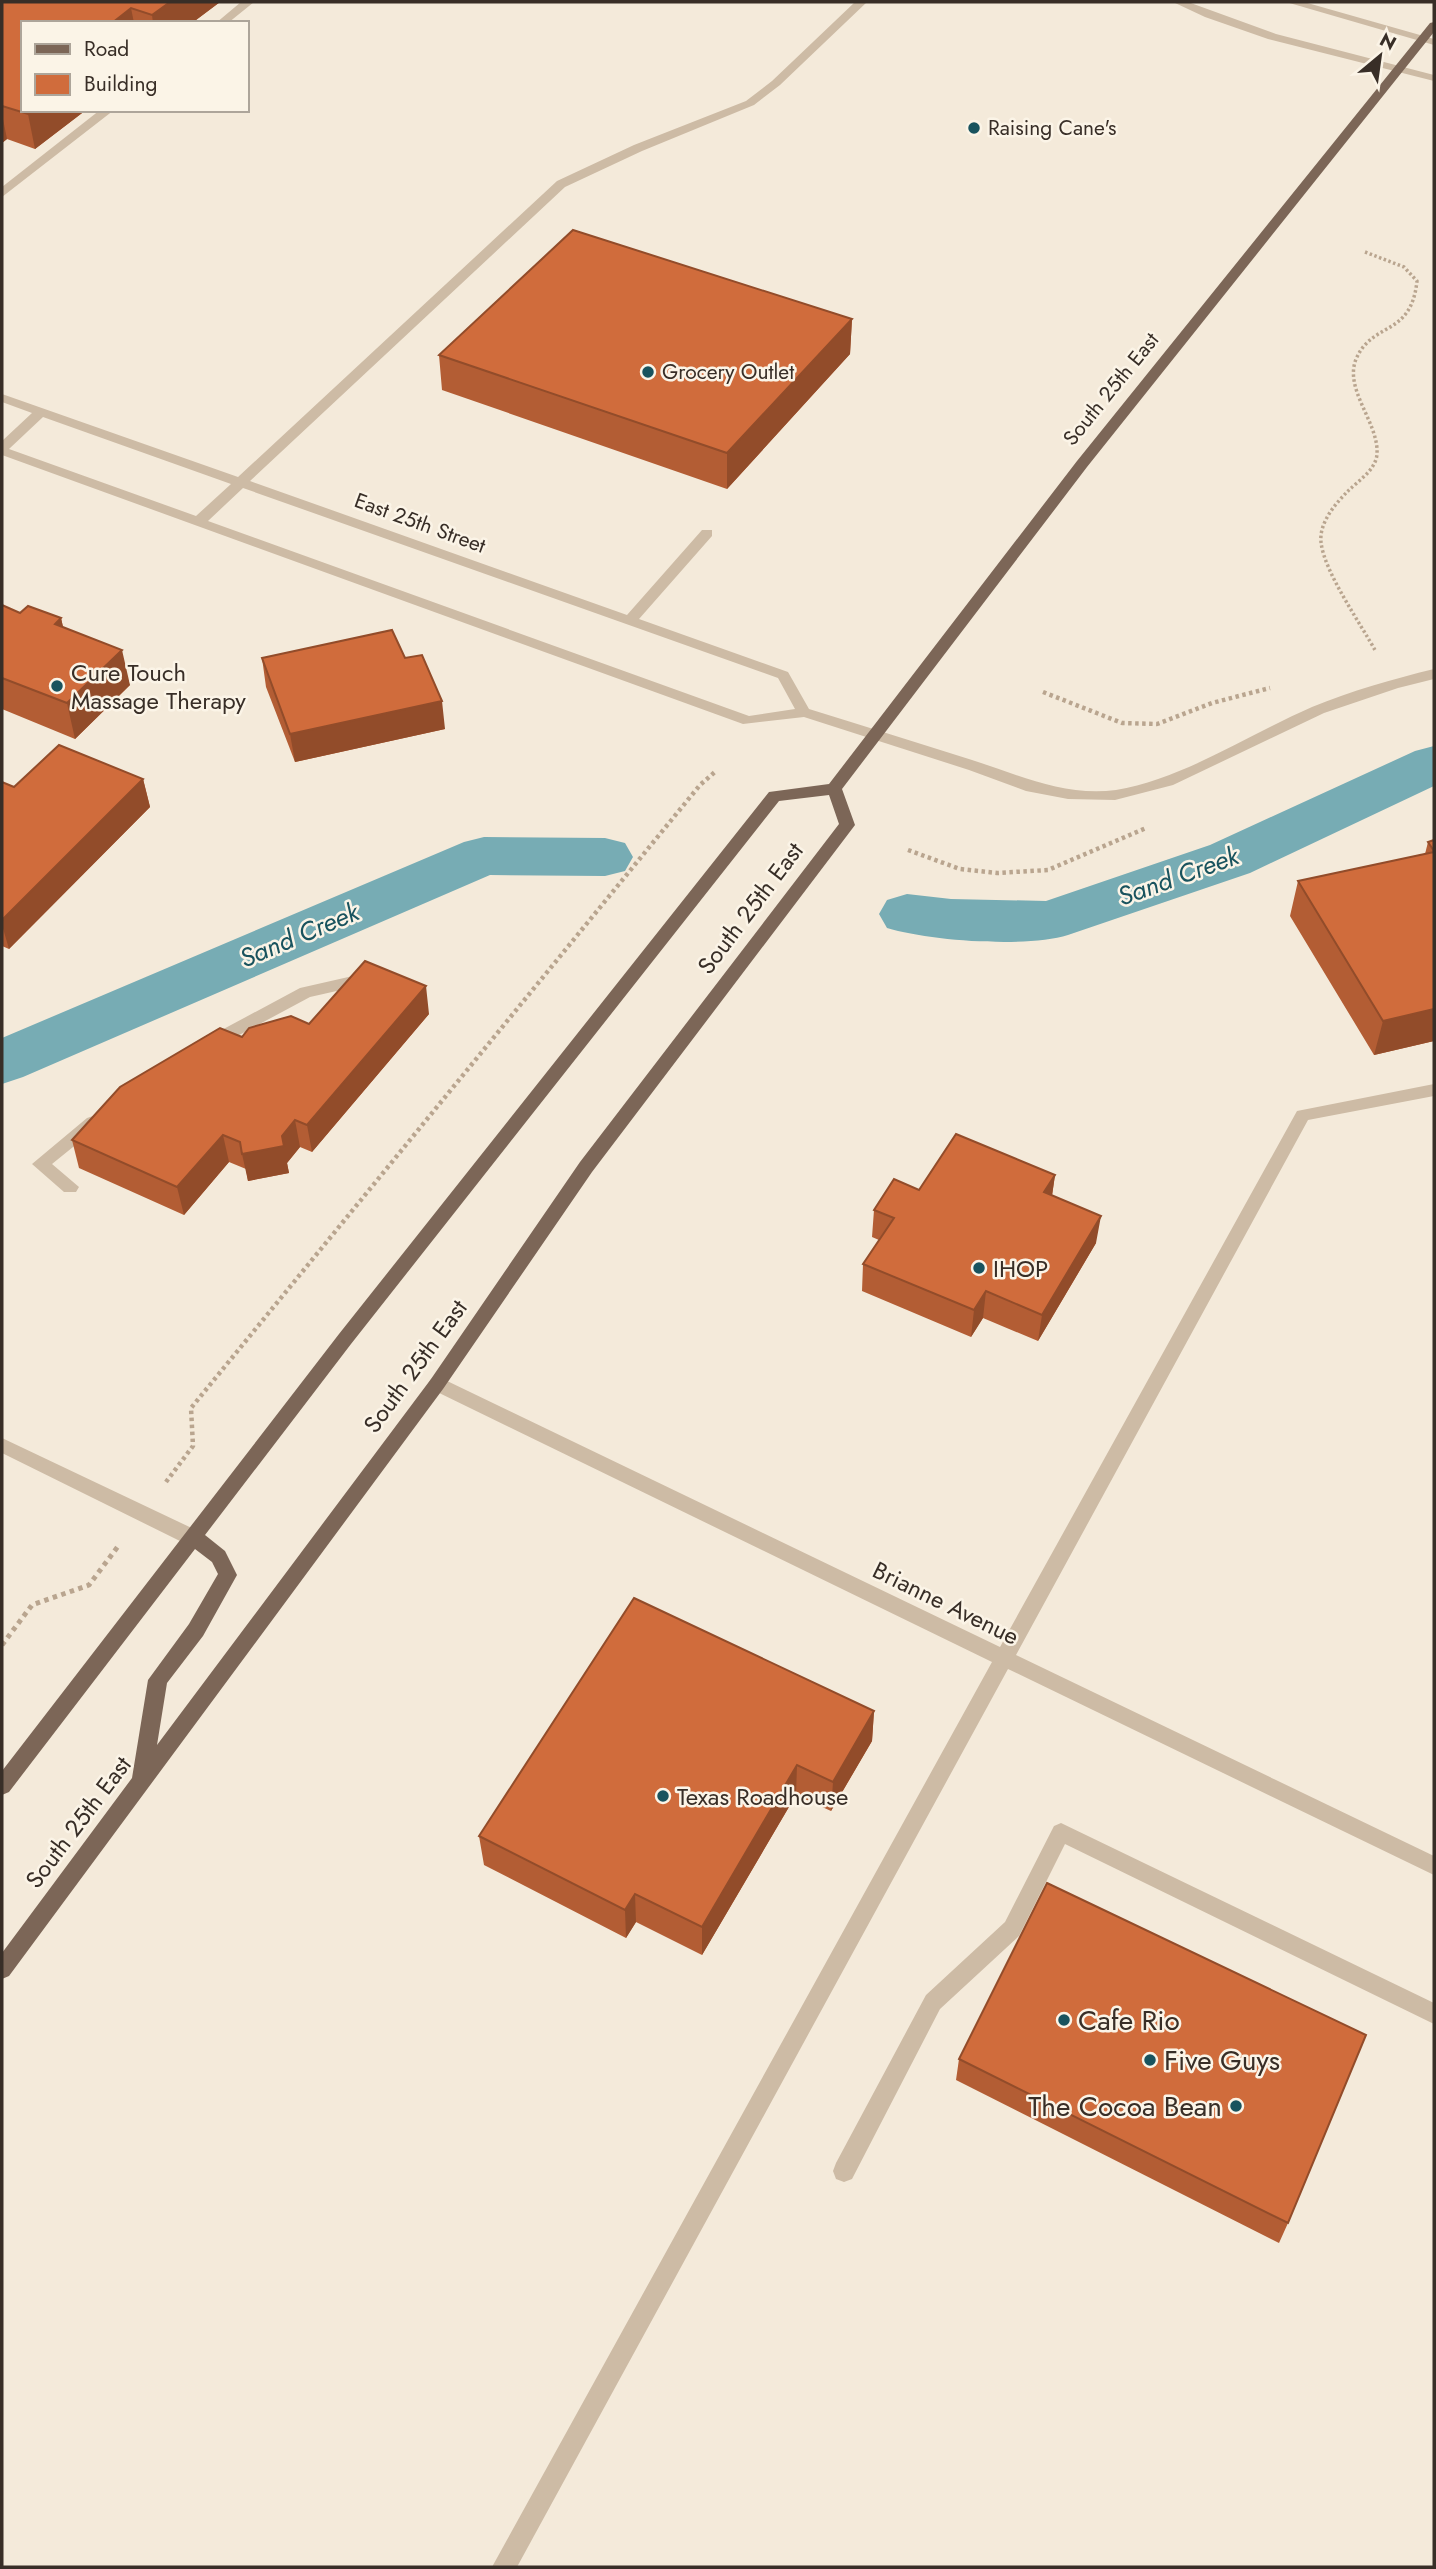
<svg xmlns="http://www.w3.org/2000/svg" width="1436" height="2569" font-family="Jost,sans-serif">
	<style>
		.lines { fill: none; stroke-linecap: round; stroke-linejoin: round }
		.canal { fill: #77acb4; fill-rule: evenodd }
		.path-far2 { stroke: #b9a58f; stroke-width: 3.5; stroke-dasharray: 2.5 2.5; stroke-linecap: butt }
		.path-far1 { stroke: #b9a58f; stroke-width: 4.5; stroke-dasharray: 3.5 3.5; stroke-linecap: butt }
		.path { stroke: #b9a58f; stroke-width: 5; stroke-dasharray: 4.5 4.5; stroke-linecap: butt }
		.minor { fill: #cdbba5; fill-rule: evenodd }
		.major { fill: #7c6657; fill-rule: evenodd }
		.wall { fill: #b35d34 }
		.shaded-wall { fill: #924c2a }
		.building { fill: #d06c3c; stroke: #924c2a; stroke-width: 2 }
		.poi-dot { fill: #19535e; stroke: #fbf4e7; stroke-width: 2.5 }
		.labels { text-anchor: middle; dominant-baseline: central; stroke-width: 5; stroke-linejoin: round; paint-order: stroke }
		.far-poi-label { font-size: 21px; fill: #382e27; stroke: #fbf4e7; text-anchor: start }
		.far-street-label { font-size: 21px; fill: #382e27; stroke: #fbf4e7 }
		.poi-label { font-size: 24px; fill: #382e27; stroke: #fbf4e7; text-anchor: start }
		.street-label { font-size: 24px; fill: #382e27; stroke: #fbf4e7 }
		.water-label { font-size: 26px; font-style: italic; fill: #19535e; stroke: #fbf4e7 }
		.near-poi-label { font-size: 28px; fill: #382e27; stroke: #fbf4e7; text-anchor: start }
	</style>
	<rect width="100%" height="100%" fill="#f4eada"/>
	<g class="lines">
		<path class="canal" d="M1434,746V786L1250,873L1068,935C1026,948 930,941 887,928L879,914L887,900L907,894L951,899L1046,901L1210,845L1415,751Z
			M484,837L605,838L625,843L633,857L625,871L605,876L490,875L23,1077L2,1084V1038L464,842Z"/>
		<path class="path-far2" d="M1365,252L1404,267L1417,281C1411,337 1374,321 1357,357C1342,388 1379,422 1377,454C1376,470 1358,481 1348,491C1335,504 1319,523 1321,542C1324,572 1361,624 1376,652"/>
		<path class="path-far1" d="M1043,692L1122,723L1157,724L1212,703L1270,688
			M908,850L960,869L997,873L1048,870L1146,828
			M166,1482L193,1446L191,1408L700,785L716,771"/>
		<path class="path" d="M2,1645L32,1605L89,1585L119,1545"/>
		<path class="minor" d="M241,2H254L228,23H216Z
			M855,2H867L780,85L754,105L642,151L565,187L250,481L627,615L702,530H712V536L639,619L788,672L809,709C864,726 918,743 972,760C1019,775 1065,797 1116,790C1183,779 1250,734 1312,707C1351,691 1393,679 1434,669V679L1398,688L1324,713L1173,785L1115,800L1068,799L1026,791L969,770L804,717L743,724L2,455V441L32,413L2,402V394L238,477L557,181L634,145L746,101L772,81ZM43,417L231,484L196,516L9,449ZM243,488L778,678L795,709L749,716L208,521Z
			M1173,2H1188L1276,34L1434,75V81L1268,39L1205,17Z
			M1286,2H1304L1434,39V45Z
			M100,110H114L2,197V187Z
			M366,973L374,979L372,983L310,997L215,1048L209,1050L201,1044L203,1040L300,988Z
			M1434,1084V1096L1308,1120L1016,1655L1434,1856V1875L1008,1669L517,2567H492L992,1662L431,1389L428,1384L431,1379L437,1377L443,1379L1000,1647L1297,1111Z
			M93,1116L101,1122L99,1126L52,1164L79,1187L76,1192H64L32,1164L87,1118Z
			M2,1438L198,1531L200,1537L198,1543L191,1545L184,1543L2,1453Z
			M1061,1823L1434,2003V2024L1065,1844L1019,1936L940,2009L852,2179L844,2182L836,2179L833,2171L836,2163L926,1995L1005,1922L1054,1826Z"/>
		<path class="major" d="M1434,22V32L1087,467L842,789L855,825L852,829L592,1172L443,1389L9,1976L2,1979V1953L132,1778L148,1680L189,1624L218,1574L212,1562L195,1549L9,1792L2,1795V1771L339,1334L769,792L829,784L1077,461L1430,23ZM829,795L839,824L580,1162L431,1379L157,1745L167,1683L203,1636L237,1575L225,1551L205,1535L351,1344L779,801Z"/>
	</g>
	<path class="wall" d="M2,2H220L192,23H23V110H86L35,149L7,139L2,143Z
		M852,319L850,354L727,489L442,390L439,355Z
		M2,605L20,613L61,618L63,627L130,685L75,739L2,709Z
		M262,658H405L445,729L295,762L266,687Z
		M143,779L150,807L9,949L2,946V782L14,787Z
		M1434,840V1041L1374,1055L1290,916L1298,881L1425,854L1428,842Z
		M429,1014L312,1152L300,1147L287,1163L289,1173L248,1181L246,1169L229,1162L184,1215L79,1168L72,1140L242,1037L309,1024Z
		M1055,1175L1052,1196L1096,1243L1038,1341L983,1318L971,1337L862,1291L863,1264L879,1240L872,1237L874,1210L919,1190Z
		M874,1711L872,1741L831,1811L796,1795L702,1955L636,1922L626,1938L484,1865L479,1836Z
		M959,2059L1288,2223L1279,2243L956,2080Z"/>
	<path class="shaded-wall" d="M170,2H220L192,23H153L152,15Z
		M131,8L134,23H112Z
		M34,110H86L35,149L28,114Z
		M2,114L7,139L2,143Z
		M852,319L850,354L727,489V453Z
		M61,618L69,654L55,624Z
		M122,650L130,685L75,739L67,703Z
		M442,701L445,729L295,762L290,734Z
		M143,779L150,807L9,949L2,925V920Z
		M426,986L429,1014L312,1152L307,1125Z
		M1434,1009V1041L1374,1055L1383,1021Z
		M295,1120L300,1147L287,1163L289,1173L248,1181L242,1154L282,1136Z
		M223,1135L229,1162L184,1215L177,1187Z
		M1055,1175L1051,1202L1044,1192Z
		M1101,1216L1096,1243L1038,1341L1042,1315Z
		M986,1291L983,1318L971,1337L974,1310Z
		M874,1711L872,1741L831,1811L833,1782Z
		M797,1765L796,1795L702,1955V1927Z
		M635,1894L636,1922L626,1938L625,1910Z"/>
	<path class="building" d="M2,2H170L152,15L131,8L112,23H23V110H34L28,114L2,106Z
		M573,230L852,319L727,453L439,355Z
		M2,605L20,613L28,606L61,618L55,624L122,650L67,703L2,678Z
		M392,630L405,658L422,655L442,701L290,734L262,658Z
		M59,745L143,779L2,920V782L14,787Z
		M1434,840V851L1428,842Z
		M1434,852V1009L1383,1021L1298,881Z
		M365,961L426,986L307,1125L295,1120L282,1136L284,1146L242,1154L240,1142L223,1135L177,1187L72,1140L120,1087L220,1028L242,1037L249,1028L291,1016L309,1024Z
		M956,1134L1055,1175L1044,1192L1101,1216L1042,1315L986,1291L974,1310L863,1264L894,1218L874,1210L894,1179L919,1190Z
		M634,1598L874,1711L833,1782L797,1765L702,1927L635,1894L625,1910L479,1836Z
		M1047,1883L1366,2035L1288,2223L959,2059Z"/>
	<g class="poi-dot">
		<circle cx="974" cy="128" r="7"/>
		<circle cx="648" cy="372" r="7"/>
		<circle cx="57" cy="686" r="7"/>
		<circle cx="979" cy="1268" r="7"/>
		<circle cx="663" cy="1796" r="7"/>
		<circle cx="1064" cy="2020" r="7"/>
		<circle cx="1150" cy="2060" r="7"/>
		<circle cx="1236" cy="2106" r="7"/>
	</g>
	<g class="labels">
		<g class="far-poi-label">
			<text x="988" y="128">Raising Cane's</text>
			<text x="662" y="372">Grocery Outlet</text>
		</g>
		<g class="far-street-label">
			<text transform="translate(1111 389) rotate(-51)">South 25th East</text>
			<text transform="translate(420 523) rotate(20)">East 25th Street</text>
		</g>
		<g class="poi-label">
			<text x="71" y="672">Cure Touch<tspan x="71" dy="28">Massage Therapy</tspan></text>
			<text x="993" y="1268">IHOP</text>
			<text x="677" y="1796">Texas Roadhouse</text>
		</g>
		<g class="street-label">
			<text transform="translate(750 908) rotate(-53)">South 25th East</text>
			<text transform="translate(415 1366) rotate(-54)">South 25th East</text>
			<text transform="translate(946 1603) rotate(26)">Brianne Avenue</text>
			<text transform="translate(78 1822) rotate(-53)">South 25th East</text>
		</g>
		<g class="water-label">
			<text transform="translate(1178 876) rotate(-20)">Sand Creek</text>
			<text transform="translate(299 935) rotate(-23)">Sand Creek</text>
		</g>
		<g class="near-poi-label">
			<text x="1078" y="2020">Cafe Rio</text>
			<text x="1164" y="2060">Five Guys</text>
			<text x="1222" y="2106" text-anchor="end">The Cocoa Bean</text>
		</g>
	</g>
	<rect width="1436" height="2569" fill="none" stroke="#382e27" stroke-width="7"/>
	<rect x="21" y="21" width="228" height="91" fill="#fbf4e7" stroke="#ada59a" stroke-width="2"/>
	<rect x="35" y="44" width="35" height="10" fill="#7c6657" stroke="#ada59a" stroke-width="2"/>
	<text x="84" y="56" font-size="21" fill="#382e27">Road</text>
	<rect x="35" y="74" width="35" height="21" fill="#d06c3c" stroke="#ada59a" stroke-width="2"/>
	<text x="84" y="91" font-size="21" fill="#382e27">Building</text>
	<g transform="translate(1380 56) rotate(29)" stroke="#fbf4e7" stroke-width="5" paint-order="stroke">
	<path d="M0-5L12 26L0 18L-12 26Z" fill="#382e27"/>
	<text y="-10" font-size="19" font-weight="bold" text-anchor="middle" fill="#382e27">N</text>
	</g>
</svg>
